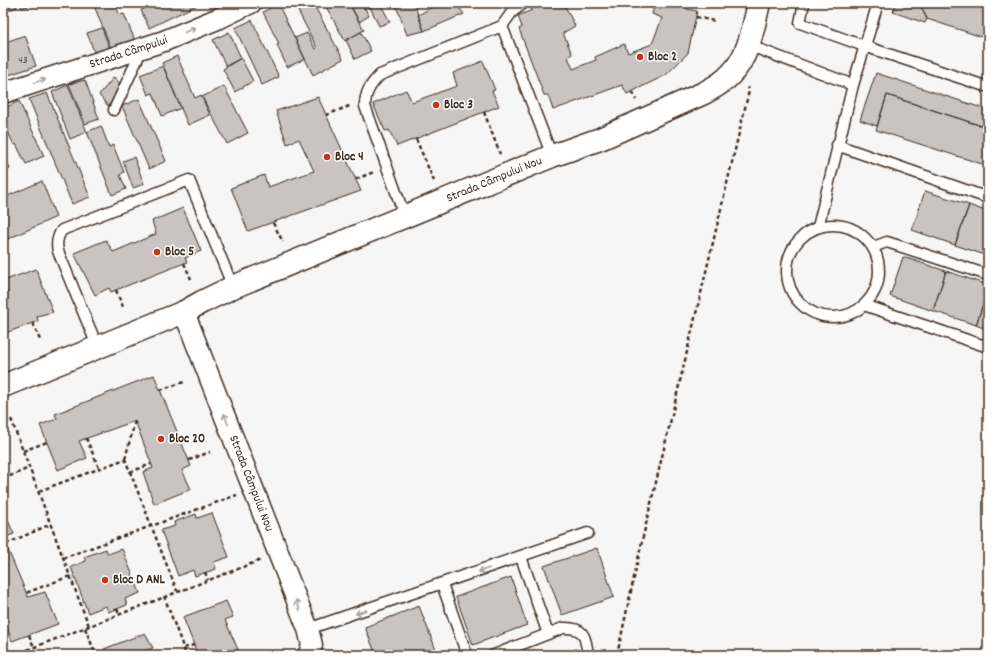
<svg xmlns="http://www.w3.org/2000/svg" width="991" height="658" font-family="Dekko,sans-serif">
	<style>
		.building { fill: #c9c3c1; stroke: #3b2a1e }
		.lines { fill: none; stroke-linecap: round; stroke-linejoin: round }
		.lane-casing { stroke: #3b2a1e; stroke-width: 13 }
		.street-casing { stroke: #3b2a1e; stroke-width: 23 }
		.secondary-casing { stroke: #3b2a1e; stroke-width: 25 }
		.path { stroke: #3b2a1e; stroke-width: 2.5; stroke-dasharray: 4 3; stroke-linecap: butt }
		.lane { stroke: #fff; stroke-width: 10 }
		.street { stroke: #fff; stroke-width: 20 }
		.secondary { stroke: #fff; stroke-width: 22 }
		.oneway { stroke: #a79f9a }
		.poi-dot { fill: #c8321e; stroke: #fff; stroke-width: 1.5 }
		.labels { text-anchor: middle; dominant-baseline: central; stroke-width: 3; stroke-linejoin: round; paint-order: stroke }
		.number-label { font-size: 11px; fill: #5e5047 }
		.street-label { font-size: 13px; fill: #3b2a1e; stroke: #fff }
		.poi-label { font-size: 13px; font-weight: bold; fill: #3b2a1e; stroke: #fff; text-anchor: start }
	</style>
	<rect width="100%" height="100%" fill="#f7f6f6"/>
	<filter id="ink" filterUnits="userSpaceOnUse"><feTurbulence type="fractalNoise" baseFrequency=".025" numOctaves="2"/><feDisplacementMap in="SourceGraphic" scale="8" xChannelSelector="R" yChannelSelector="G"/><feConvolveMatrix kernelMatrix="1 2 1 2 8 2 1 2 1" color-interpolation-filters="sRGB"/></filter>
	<g filter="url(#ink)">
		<path class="building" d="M3,3H16L17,7L3,12Z
			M20,3H37L22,8Z
			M93,3H114L120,15L124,14L136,43L113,53Z
			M157,3H196L197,5L149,28L141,10Z
			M294,3H313L343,59L313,75L295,38L307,33L315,49L317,48Z
			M324,3H349L364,30L345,41Z
			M349,3H362L369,16L359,22Z
			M366,3H378L369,8Z
			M378,3H380L390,22L379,26L370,7Z
			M395,3H414L424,31L407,35Z
			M440,3H456L464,14L424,31L418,15Z
			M538,3H569V4L565,6L575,26L563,33L572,54L568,57L573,69L596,60L595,57L624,44L628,53L652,44L662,18L652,14L655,3H689L687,9L697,11L688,53L666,75L627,94L622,85L553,110L548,95H544L519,29L522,27L518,16L532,10L530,6Z
			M896,3H919L927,19L925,23L893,12Z
			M919,3H988V39L927,19Z
			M278,4L305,59L287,67L277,45L279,44L263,12Z
			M252,20L279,77L262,85L235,28Z
			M102,28L111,52L96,57L87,33Z
			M229,32L241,58L226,66L213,40Z
			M361,32L371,51L355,59L346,40Z
			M25,35L36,66L9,75L3,57V43Z
			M177,56L195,98L201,95L210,115L188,125L162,63Z
			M241,58L253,81L235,92L223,69Z
			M483,61L495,90L492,91L499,106L397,146L389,130L385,131L373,104L406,90L412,102L457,86L453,73Z
			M163,66L181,108L162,116L153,93L148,95L140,75Z
			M876,73L988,110V128L887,95L877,126L860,120Z
			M114,77L123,87L108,106L99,95Z
			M85,80L99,119L85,124L69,84Z
			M68,85L87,132L70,139L52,92Z
			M224,86L248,133L227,144L202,97Z
			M47,93L90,197L72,204L29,99Z
			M887,95L988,128V166L876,130Z
			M318,97L361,191L248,231L231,188L264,175L268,187L314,171L299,139L287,144L276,111Z
			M139,99L166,161L149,169L122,106Z
			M19,101L44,156L26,164L16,144L14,145L3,121V116L5,115L3,109Z
			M101,126L109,147L113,145L124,172L120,175L126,189L112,195L87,132Z
			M3,151L10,169L3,171Z
			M134,157L144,184L133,188L123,161Z
			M42,181L56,217L8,239L3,226V198Z
			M925,191L969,205L955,245L912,230Z
			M969,205L988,212V256L955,245Z
			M183,208L201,251L185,258L187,262L111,292L109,288L95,295L74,253L106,240L113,252L156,234L152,221Z
			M903,257L946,271L933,311L890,296Z
			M36,269L53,312L37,316L38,321L3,334V296L8,294L3,281Z
			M946,271L988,285V289L976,325L933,311Z
			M988,289V330L976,325Z
			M154,375L191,466L182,470L191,489L154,504L143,472L153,468L135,421L79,441L87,458L58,470L40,425L57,419L55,414Z
			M3,509L14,534L3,538L28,597L45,592L58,624L12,641L5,622L3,623Z
			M212,513L229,557L214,562L216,569L195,576L193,570L178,576L161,530L175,526L174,522L196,514L197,518Z
			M597,548L614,597L562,615L544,566Z
			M106,549L108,554L122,549L140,593L125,599L127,605L117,609L108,612L106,606L88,613L71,567L86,561L84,557Z
			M511,577L527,625L473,645L456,597Z
			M226,601L233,617L225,620L240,654L236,655H192L191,652L196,650L183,617Z
			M419,606L438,655H376L365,627Z
			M145,633L153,648L144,651L146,655H106L104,649Z
			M576,649L578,655H562Z"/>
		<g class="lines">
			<g class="lane-casing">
				<path id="lane" d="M804,3L800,23L864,46L988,87
					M502,26L552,156
					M748,45L853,85
					M114,110L142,49
					M837,145L988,198
					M405,217L365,106C365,93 370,85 380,75L502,26L512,12L524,3
					M787 271a46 46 0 1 1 92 0a46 46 0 1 1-92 0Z
					M818,227L853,85L878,3
					M873,247L887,242L988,275
					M864,305L988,347
					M98,348L58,251C56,243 57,237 62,230L189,180L233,287
					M521,557L548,634
					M442,584L467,655
					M308,629L588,533
					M494,655L563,628C585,627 585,636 588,655"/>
			</g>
			<g class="street-casing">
				<g id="street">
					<path id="s1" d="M3,93L164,41L222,17L251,3"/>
					<path id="s2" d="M184,312L308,629L312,645L309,654L308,655"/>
				</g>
			</g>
			<g class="secondary-casing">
				<g id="secondary">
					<path id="s3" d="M3,386L184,312L202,302L233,287L552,156L600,139L704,93C713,88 723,83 730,75C749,57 753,28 759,3"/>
				</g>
			</g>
			<path class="path" d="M696,17L714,21
				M633,92L636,100
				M484,112L500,154
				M326,115L352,105
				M416,139L434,181
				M356,179L374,172
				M273,223L283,242
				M184,263L191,279
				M116,290L123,307
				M33,323L40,340
				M160,390L184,382
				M11,419L70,576L26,593
				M86,438L99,468
				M23,451L47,442
				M125,459L135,421
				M189,460L210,452
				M130,472L151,464
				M3,479L29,468
				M39,491L125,459L177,591
				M6,544L51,524
				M63,558L237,495
				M205,572L208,580
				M70,576L89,626
				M164,596L186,655
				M117,609L119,614
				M85,628L96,655
				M29,635L34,647
				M184,648L194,645
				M14,655L261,560
				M617,655L642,541L749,91L748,87"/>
			<use href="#lane" class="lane"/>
			<use href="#street" class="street"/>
			<use href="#secondary" class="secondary"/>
		</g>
		<defs><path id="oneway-shaft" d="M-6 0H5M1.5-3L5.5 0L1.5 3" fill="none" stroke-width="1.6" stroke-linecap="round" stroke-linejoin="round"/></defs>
		<g class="oneway">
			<use href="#oneway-shaft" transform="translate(190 30) rotate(-23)"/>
			<use href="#oneway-shaft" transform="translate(40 81) rotate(-18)"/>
			<use href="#oneway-shaft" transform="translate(226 419) rotate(-111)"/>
			<use href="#oneway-shaft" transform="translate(484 570) rotate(161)"/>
			<use href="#oneway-shaft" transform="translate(298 605) rotate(-111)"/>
			<use href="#oneway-shaft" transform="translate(361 612) rotate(161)"/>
		</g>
	</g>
	<g class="poi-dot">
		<circle cx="640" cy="57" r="4"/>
		<circle cx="436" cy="105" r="4"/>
		<circle cx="327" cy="157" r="4"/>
		<circle cx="157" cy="252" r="4"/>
		<circle cx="161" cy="439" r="4"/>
		<circle cx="105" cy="580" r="4"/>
	</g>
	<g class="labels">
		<g class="number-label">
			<text x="23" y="61">43</text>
		</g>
		<g class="street-label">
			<text stroke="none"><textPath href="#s1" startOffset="132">Strada Câmpului</textPath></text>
			<text stroke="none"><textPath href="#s3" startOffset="533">Strada Câmpului Nou</textPath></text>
			<text stroke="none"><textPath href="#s2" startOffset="184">Strada Câmpului Nou</textPath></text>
		</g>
		<g class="poi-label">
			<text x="648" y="57">Bloc 2</text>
			<text x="444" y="105">Bloc 3</text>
			<text x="335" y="157">Bloc 4</text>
			<text x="165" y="252">Bloc 5</text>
			<text x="169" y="439">Bloc 20</text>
			<text x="113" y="580">Bloc D ANL</text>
		</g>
	</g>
	<rect width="991" height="658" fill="none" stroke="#fff" stroke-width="16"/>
	<rect x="8" y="8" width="975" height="642" fill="none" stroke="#3b2a1e" stroke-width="1.5" filter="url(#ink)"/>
</svg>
